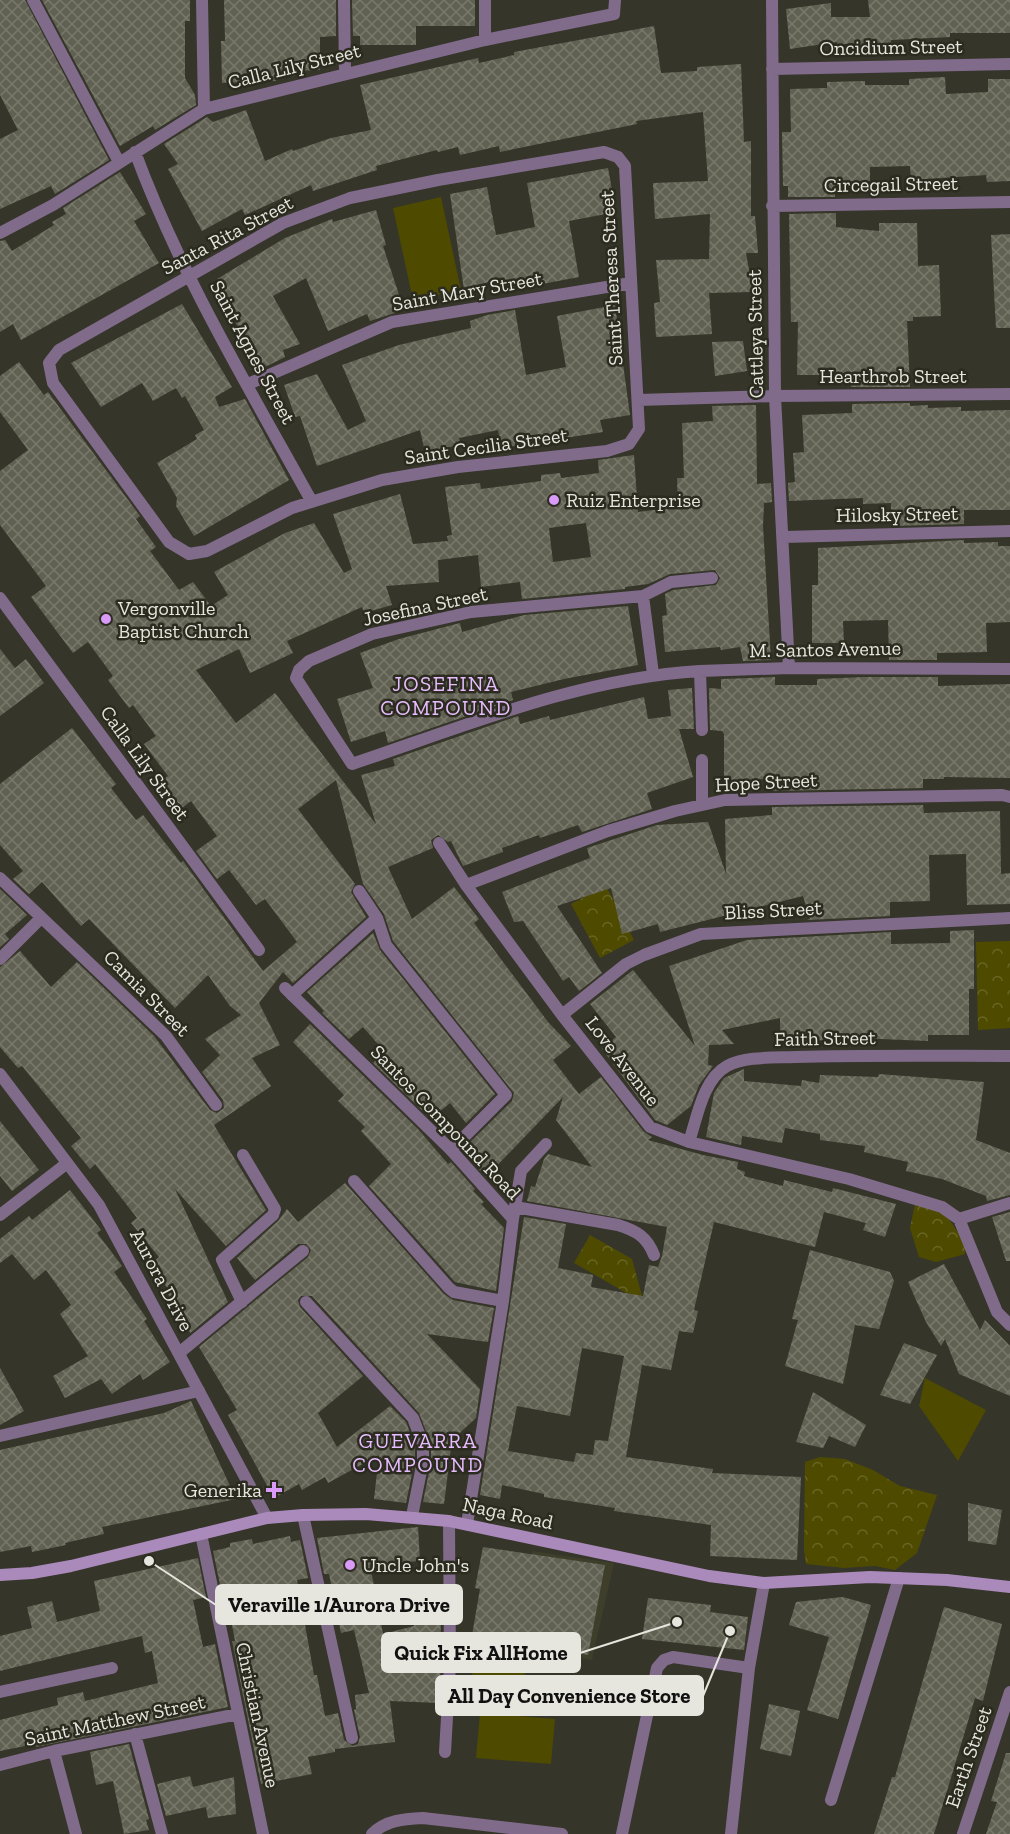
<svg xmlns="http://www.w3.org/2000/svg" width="1010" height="1834" font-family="'Zilla Slab',serif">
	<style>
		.built { fill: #3e3e2b }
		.forest { fill: url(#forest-crowns) }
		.park { fill: #4e4b00 }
		.building { fill: url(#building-cross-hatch); fill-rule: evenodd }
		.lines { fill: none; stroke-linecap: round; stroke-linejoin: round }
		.service { stroke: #806b8b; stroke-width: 12 }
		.minor { stroke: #806b8b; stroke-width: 12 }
		.tertiary { stroke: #806b8b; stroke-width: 12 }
		.secondary { stroke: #aa89bb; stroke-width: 12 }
		.poi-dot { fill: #d99af8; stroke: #2b2b1f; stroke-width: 2 }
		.labels { text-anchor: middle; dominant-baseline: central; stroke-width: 5; stroke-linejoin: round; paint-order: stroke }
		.street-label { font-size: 20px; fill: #e6e6de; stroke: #2b2b1f }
		.poi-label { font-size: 20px; fill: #e6e6de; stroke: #2b2b1f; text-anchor: start }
		.neighbourhood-label { font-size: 21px; letter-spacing: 1.5px; fill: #e8bdff; stroke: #2b2b1f }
		.leader { fill: none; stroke: #e6e6de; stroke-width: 2 }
		.callout-dot { fill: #e6e6de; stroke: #2b2b1f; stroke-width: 2 }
		.callout { fill: #e6e6de; stroke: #e6e6de; stroke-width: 2 }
		.callout-label { font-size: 21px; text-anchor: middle; font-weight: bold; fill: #111 }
	</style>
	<defs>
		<pattern id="forest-crowns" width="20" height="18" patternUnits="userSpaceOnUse" patternTransform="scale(1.5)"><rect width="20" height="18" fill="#4e4b00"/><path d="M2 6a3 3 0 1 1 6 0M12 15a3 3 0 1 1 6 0" fill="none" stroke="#686525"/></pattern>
		<pattern id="building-cross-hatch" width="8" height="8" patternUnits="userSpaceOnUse" patternTransform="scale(1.5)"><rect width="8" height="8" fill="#616153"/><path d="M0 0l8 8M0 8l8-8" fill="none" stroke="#78786b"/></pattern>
	</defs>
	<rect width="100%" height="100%" fill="#353529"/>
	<path class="built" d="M532,1551L614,1563L592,1660L519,1648Z"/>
	<path class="forest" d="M606,886L634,940L600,958L571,904Z
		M1010,941V1028L978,1030L976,942Z
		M915,1204L945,1213L965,1243V1254L936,1262L919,1257L910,1228Z
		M590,1235L632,1259L644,1303L574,1263Z
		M820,1457L845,1459L873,1470L900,1486L937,1495L917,1553L895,1570L875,1566L844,1568L806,1564L804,1549L805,1462Z
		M530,1657L513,1713L473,1701L472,1659Z"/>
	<path class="park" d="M441,197L461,290L413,300L393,208Z
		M925,1378L986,1410L958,1461L919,1406Z
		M480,1713L555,1719L551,1764L476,1758Z"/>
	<path class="building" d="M0,0H25L109,160L55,194L51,186L0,209V139L18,130L0,95Z
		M42,0H190V21H185V78L195,95L196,105L155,130L153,126L120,146Z
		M224,0H336V36L320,37V70L295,71V76L276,77V81L222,83L221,41H225Z
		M352,0H475V26H416V45H360V36H353Z
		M868,0H1010V33H950V37L891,40L892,48L855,51L853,43L837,45V42L790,49L786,9L831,3V17H870Z
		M654,26L661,73L697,71V67L741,64L744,142L751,141V216H755L758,253H746L753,292L709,293L712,334L656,337L654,303L660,302L656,260L709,259L710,214L655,219L653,183L708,181L703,112L636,121L637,124L500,152L499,146L460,155L458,147L438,152L437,150L376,166L377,170L313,191L311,185L245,215L242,209L202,231L168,169L178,164L164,144L207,117L213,122L246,110L265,161L292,149L293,151L331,138L371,130L360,85L456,63L478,58L479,63L514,55V52Z
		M945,77L946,94L988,92V79H1010V181L987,182L986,175L911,180L910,166L870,167V181L835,182V197H788V186H783L782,132H791L790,89L827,88V82L865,81V85H909V79Z
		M608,168L616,212L569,221L579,277L505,291L500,278L464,290L450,194L487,187L496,235L535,227L527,183Z
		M120,172L146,214L134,221L159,263L21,340L13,324L0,332V241L5,240L12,251L54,225L52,222L66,214L63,208Z
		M376,210L386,245L383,246L404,310L370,321L367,314L328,331L306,278L273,296L300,344L283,350L285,357L261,369L231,314L236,311L217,279L285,238L332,219L333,222Z
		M836,213V227L879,231V223H917L918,266L939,265L941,316L913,317V321H907L910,387H851V378H847V375H797L798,322H791L789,214Z
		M1010,234V328H996L991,235Z
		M182,304L232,387L215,397L219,407L245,399L289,480L194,536L176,506L177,498L157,463L197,439L195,435L204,430L185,396L182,398L176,388L153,401L142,383L101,407L71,363Z
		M615,305L630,415L600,420L603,432L501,448L498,430L459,438L460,445L425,452L420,430L317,466L300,416L295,417L284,385L317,374L348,430L366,421L342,365L399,345L471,328L470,321L487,315L515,310L526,375L566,367L557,316Z
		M743,341L747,371L715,376L712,342Z
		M19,362L44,395L48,392L140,516L136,519L156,547L150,551L179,590L193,582L211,606L228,595L214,572L285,533L314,523L344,573L352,569L333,514L400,494L413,544L448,541L447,536L452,535L445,487L480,483L481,489L541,481V475L560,473L561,478L599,473L598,460L634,455L638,512L678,507L677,478H684L682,423L713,421L712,406L756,405L757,484L771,483L772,502L764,503L763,526L771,660L743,661L740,647L721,650L720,647L665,652L662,616L667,615L665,594L673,590L716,585L720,578L715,570L670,574L648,584L625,587V589L522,599L520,582L481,587L478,555L438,560L439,582L386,586L392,605L364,613L362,607L287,641L293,653L250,673L239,649L196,670L236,723L275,693L376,824L361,775L395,766L393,759L518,716L520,724L549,716L550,720L644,697L648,719L671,716L668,690L692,688L694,729H679L693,777L647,793L652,809L582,832L578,825L540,838L539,835L502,848L503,852L463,866L451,841L448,842L438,835L431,840L433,848L388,867L412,919L454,887L479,919L474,923L548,1022L571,1046L553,1060L579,1094L601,1077L644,1132L652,1137L648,1140L703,1155L738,1162L737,1169L745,1172L744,1176L783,1186L784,1180L832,1192L833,1188L896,1204L885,1237L863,1230L866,1223L824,1212L815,1247L714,1222L694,1310L698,1311L693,1333L679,1331L671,1370L642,1365L626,1457L713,1469L712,1473L801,1477L797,1560L710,1556L711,1525L614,1511L615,1508L544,1497V1494L502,1485L500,1499L480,1495L524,1217L566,1224L558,1268L593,1275L591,1287L643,1296L649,1265L658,1267L662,1256L667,1227L527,1201L531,1186L535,1187L544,1159L548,1154L592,1167L556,1120L563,1097L486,1177L462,1150L512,1101L514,1093L393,941L384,914L363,884L336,780L298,809L355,884L351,892L366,917L293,983L283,972L259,1003L280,1045L252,1058L271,1086L214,1125L266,1210L226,1246L175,1189L228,1302L190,1333L168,1294L171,1292L149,1266L159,1257L131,1223L137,1218L95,1164L90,1169L71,1146L81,1138L22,1066L18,1068L0,1047V967L20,951L51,987L77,962L154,1036L210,1110L217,1113L224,1108L223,1100L202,1072L220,1055L205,1039L241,1015L230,1006L208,975L175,1008L89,919L81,926L42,882L29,894L13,879L23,871L0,845V784L72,728L116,784L111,788L136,820L143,815L181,863L183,861L263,971L297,942L265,899L256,905L229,870L217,879L196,851L217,836L191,801L182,808L161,781L168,776L144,744L156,736L133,705L129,708L108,680L113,676L88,642L73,653L31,597L46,586L0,525V471L28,450L0,412V376ZM586,523L591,557L553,562L549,528ZM582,1348L624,1356L608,1441L595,1440L593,1455L576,1453L574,1462L508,1451L517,1406L570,1416Z
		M910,403V406L928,405V408L961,407V411L1010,410V510H964V524L891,526V503L863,504V498L789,501L788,483L795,482L793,453L804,452L802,415L852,413V404Z
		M964,540V543L998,542V546H1010V622L986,623L987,652L937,653V660H889L888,620L843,621L844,643H812V585H818V548Z
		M628,606L638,665L564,679L511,692L513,700L388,743L385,731L351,742L337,699L373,688L360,653L399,639L460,623L462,632L524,615Z
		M0,649L15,668L26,659L44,683L0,716Z
		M775,677V685H817V679L864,677H938V686L1010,684V778L944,777V779H923V788L772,791V779L724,780V734L722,731L710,730L709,688L721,689V679Z
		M923,805L924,813L1000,811L1001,874L1010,873V904L967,905L966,854L929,855L930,901L890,902V916L807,920L810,919L803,896L660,932L658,924L622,934L611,888L557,906L602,973L579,991L569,977L563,981L523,921L514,922L502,892L590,858L587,848L657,825L708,822L726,874L725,819L772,815V807Z
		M0,889L27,915L5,934L9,939L0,947Z
		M974,930V989H969V1035H928V1041L857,1038L780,1043V1018L722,1030L734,1044L709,1045L708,1065L713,1066L699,1085L691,1106L667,1125L655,1120L602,1049L616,1037L590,1004L633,970L695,1046L669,966L747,940L891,932V944L950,943V931Z
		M373,933L380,950L495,1094L466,1123L450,1103L431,1119L373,1063L384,1051L363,1027L349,1039L322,1013L324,1011L307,992Z
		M310,1024L418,1129L448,1164L451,1162L475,1189L473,1191L484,1202L481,1204L504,1228L496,1291L455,1282L369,1186L391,1164L361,1131L365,1127L338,1101L344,1095L293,1042Z
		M744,1069V1081L801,1086L802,1080L819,1083L820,1075L878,1077L879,1074L984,1082L976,1140L1010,1153V1195L987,1201L986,1196L942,1179L906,1171L908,1162L864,1152L865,1146L820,1140V1134L785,1128L782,1143L742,1136L741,1145L706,1137L714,1093L724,1078Z
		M0,1121L39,1170L12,1191L0,1176Z
		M345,1183L444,1294L453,1300L494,1308L488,1342L427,1334L480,1389L476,1418L452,1440L444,1504L423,1502L431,1462V1444L419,1413L312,1296H301L298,1300L300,1307L363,1376L318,1413L337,1447L390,1406L406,1422L415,1446V1460L406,1503L374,1499L379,1455L328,1483L325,1477L302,1490L299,1484L274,1498L228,1415L237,1410L199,1347L308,1257L311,1250L306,1244H298L255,1280L237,1258L278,1221L287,1209L298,1222Z
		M70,1190L101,1230L97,1233L122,1266L114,1272L147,1319L144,1321L170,1362L143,1380L140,1374L112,1394L101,1379L65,1398L53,1376L88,1356L60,1314L71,1305L46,1270L34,1280L12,1254L0,1263V1239L29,1216L32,1220Z
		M1010,1212V1261H1006L992,1217Z
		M810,1250L890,1272L894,1281L879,1329L855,1325L843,1384L785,1366L798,1320L792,1319Z
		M944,1264L980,1330L985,1320L1010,1346V1396L959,1374L945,1339L941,1346L926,1322L908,1282Z
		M904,1343L937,1355L910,1404L880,1395Z
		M0,1368L24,1411L0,1425Z
		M813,1392L866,1425L855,1447L829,1436L823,1448L796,1442Z
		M191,1401L236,1499L102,1527L104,1534L65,1543L66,1545L32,1552L31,1546L0,1552V1450L164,1413Z
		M968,1503L1002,1510L996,1545L968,1541Z
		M418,1527L420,1561L370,1565L383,1634L414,1626L413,1608L441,1606L440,1703L390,1701L395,1742L335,1749V1752L308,1757L312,1774L261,1784L232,1641H235L226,1593L222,1594L213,1551L230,1547V1543L252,1539L253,1544L290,1536L291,1542L300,1540L308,1578L297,1580L314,1675H317L325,1716L338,1713L344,1740L353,1746L358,1744L360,1737L354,1710L356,1709L355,1695L369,1693L354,1630L341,1633L329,1574H324L317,1538Z
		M483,1547L605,1565L588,1655L513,1642L512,1648L471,1641L480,1589L475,1588Z
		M198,1558L206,1597L193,1600L203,1647L215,1644L228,1707L36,1747L35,1744L0,1751V1720L58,1705L57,1698L83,1692L85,1701L158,1683L152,1651L145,1653L142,1636L0,1671V1636L32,1628L27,1607L52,1601L57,1622L100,1611L94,1581Z
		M843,1597L871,1605L838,1719L807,1710L829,1637L789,1625L796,1602Z
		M648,1598L711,1605L710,1612L748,1617L744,1650L642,1639Z
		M944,1607L1002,1624L983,1701L975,1698L934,1834H874L892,1777H895Z
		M769,1704L800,1711L791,1756L760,1749Z
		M129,1744L149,1819L146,1820L149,1830L124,1834L113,1781L96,1785L90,1752Z
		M1006,1753H1010V1834H986L997,1802L991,1801Z
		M190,1776L193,1787L234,1777L236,1814L208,1818L206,1807L166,1816L157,1784Z"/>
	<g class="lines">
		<path class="service" d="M359,891L377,918L386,945L506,1095L451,1150
			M292,995L377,918
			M515,1207L521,1171L546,1144
			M242,1302L222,1260L273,1215L275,1209L243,1155
			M179,1353L303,1251
			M0,1692L112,1668"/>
		<path class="minor" d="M33,0L119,162
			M202,0L204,109
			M344,0L345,73
			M772,0L775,396L789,668
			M485,40V0
			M772,69L1010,64
			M135,152C180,274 249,388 312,502
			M604,152L618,157L625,166L639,429L629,444L607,451L458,467L382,480L292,508L207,551L189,554L169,542L53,383L49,363L59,350L283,223L350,198L438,180Z
			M772,206L1010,202
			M0,233L53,205L204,109L485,40L614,14L615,0
			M248,384L392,322L631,283
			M638,400L775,396L1010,394
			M784,537L1010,531
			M643,596L653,674
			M0,598L259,950
			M700,671C580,678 465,726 352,764L296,678L299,670L309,661L372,634L471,612L643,596L671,582L712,578
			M702,730L700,671L789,668L1010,669
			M702,760V805
			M439,843L466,885L562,1015L650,1127L689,1142L849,1179L942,1207L959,1219L997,1312L1010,1325
			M0,878L166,1036L216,1105
			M466,885L608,831L675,811L725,800L1002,795L1010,797
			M0,959L41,918
			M285,988L451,1150L513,1219L503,1301L467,1524
			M562,1015L626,964L644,955L701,934L1010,918
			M689,1142C697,1118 703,1079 727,1066C746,1056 774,1058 795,1057C867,1055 938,1056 1010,1056
			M354,1181L449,1288L454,1292L503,1301
			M0,1215L66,1164
			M513,1219L515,1207L618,1225C637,1231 647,1237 654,1255
			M959,1219L1010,1203
			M306,1302L413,1418L423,1444V1461L412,1516
			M0,1436L199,1391
			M303,1515L352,1738
			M201,1534L263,1834
			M135,1734L162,1834
			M54,1751L76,1834
			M445,1752L450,1665L449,1521
			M0,1765L54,1751L238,1714
			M831,1800L899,1578
			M372,1834C386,1820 404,1819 423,1818L562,1834
			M622,1834L657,1668L664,1660L673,1657L749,1668
			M731,1834L749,1668L764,1583
			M963,1834L1010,1692"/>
		<path class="tertiary" d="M0,1074L99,1205L267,1518"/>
		<path class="secondary" d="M0,1575L32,1573L71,1566L267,1518L303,1515L366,1514L449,1521L709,1576L764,1583L870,1577L947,1580L1010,1587"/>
	</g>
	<g class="poi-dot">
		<circle cx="554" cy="500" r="6"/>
		<circle cx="106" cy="619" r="6"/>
		<path d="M271 1481h6v6h6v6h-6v6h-6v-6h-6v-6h6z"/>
		<circle cx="350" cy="1565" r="6"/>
	</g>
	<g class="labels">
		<g class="street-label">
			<text transform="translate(891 47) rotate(-1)">Oncidium Street</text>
			<text transform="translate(294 66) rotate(-14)">Calla Lily Street</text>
			<text transform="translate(891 184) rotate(-1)">Circegail Street</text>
			<text transform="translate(227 235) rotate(-28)">Santa Rita Street</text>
			<text transform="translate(611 278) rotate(-93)">Saint Theresa Street</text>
			<text transform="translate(467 291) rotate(-10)">Saint Mary Street</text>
			<text transform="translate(755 334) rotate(-91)">Cattleya Street</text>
			<text transform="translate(253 352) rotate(62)">Saint Agnes Street</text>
			<text x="893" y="376">Hearthrob Street</text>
			<text transform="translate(486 446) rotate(-8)">Saint Cecilia Street</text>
			<text transform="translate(897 514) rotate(-1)">Hilosky Street</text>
			<text transform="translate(425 606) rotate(-12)">Josefina Street</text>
			<text transform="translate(825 649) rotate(-1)">M. Santos Avenue</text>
			<text transform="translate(145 763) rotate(54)">Calla Lily Street</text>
			<text transform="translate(766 782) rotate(-3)">Hope Street</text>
			<text transform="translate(773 910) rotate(-3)">Bliss Street</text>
			<text transform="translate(147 993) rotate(45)">Camia Street</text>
			<text transform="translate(825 1038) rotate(-1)">Faith Street</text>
			<text transform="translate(623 1061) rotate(52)">Love Avenue</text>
			<text transform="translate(446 1122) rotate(46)">Santos Compound Road</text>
			<text transform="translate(162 1280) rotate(62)">Aurora Drive</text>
			<text transform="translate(508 1513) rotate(12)">Naga Road</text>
			<text transform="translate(258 1715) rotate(78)">Christian Avenue</text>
			<text transform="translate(115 1720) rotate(-12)">Saint Matthew Street</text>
			<text transform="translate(968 1757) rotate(-71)">Earth Street</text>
		</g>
		<g class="poi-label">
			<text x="566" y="500">Ruiz Enterprise</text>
			<text x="118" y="608">Vergonville<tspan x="118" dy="23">Baptist Church</tspan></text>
			<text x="262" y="1490" text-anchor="end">Generika</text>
			<text x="362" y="1565">Uncle John's</text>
		</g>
		<g class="neighbourhood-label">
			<text x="446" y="683">JOSEFINA<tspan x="446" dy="24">COMPOUND</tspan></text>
			<text x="418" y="1440">GUEVARRA<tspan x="418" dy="24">COMPOUND</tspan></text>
		</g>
	</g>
	<path class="leader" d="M149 1561L216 1605M677 1622L580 1653M730 1631L703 1696"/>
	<g class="callout-dot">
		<circle cx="149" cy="1561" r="6"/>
		<circle cx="677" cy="1622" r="6"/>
		<circle cx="730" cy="1631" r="6"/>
	</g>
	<g class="callout">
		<rect x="216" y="1585" width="246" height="39" rx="6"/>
		<rect x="382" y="1633" width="198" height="39" rx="6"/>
		<rect x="436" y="1676" width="267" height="39" rx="6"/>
	</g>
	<g class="callout-label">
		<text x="339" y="1612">Veraville 1/Aurora Drive</text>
		<text x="481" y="1660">Quick Fix AllHome</text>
		<text x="569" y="1703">All Day Convenience Store</text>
	</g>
</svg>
